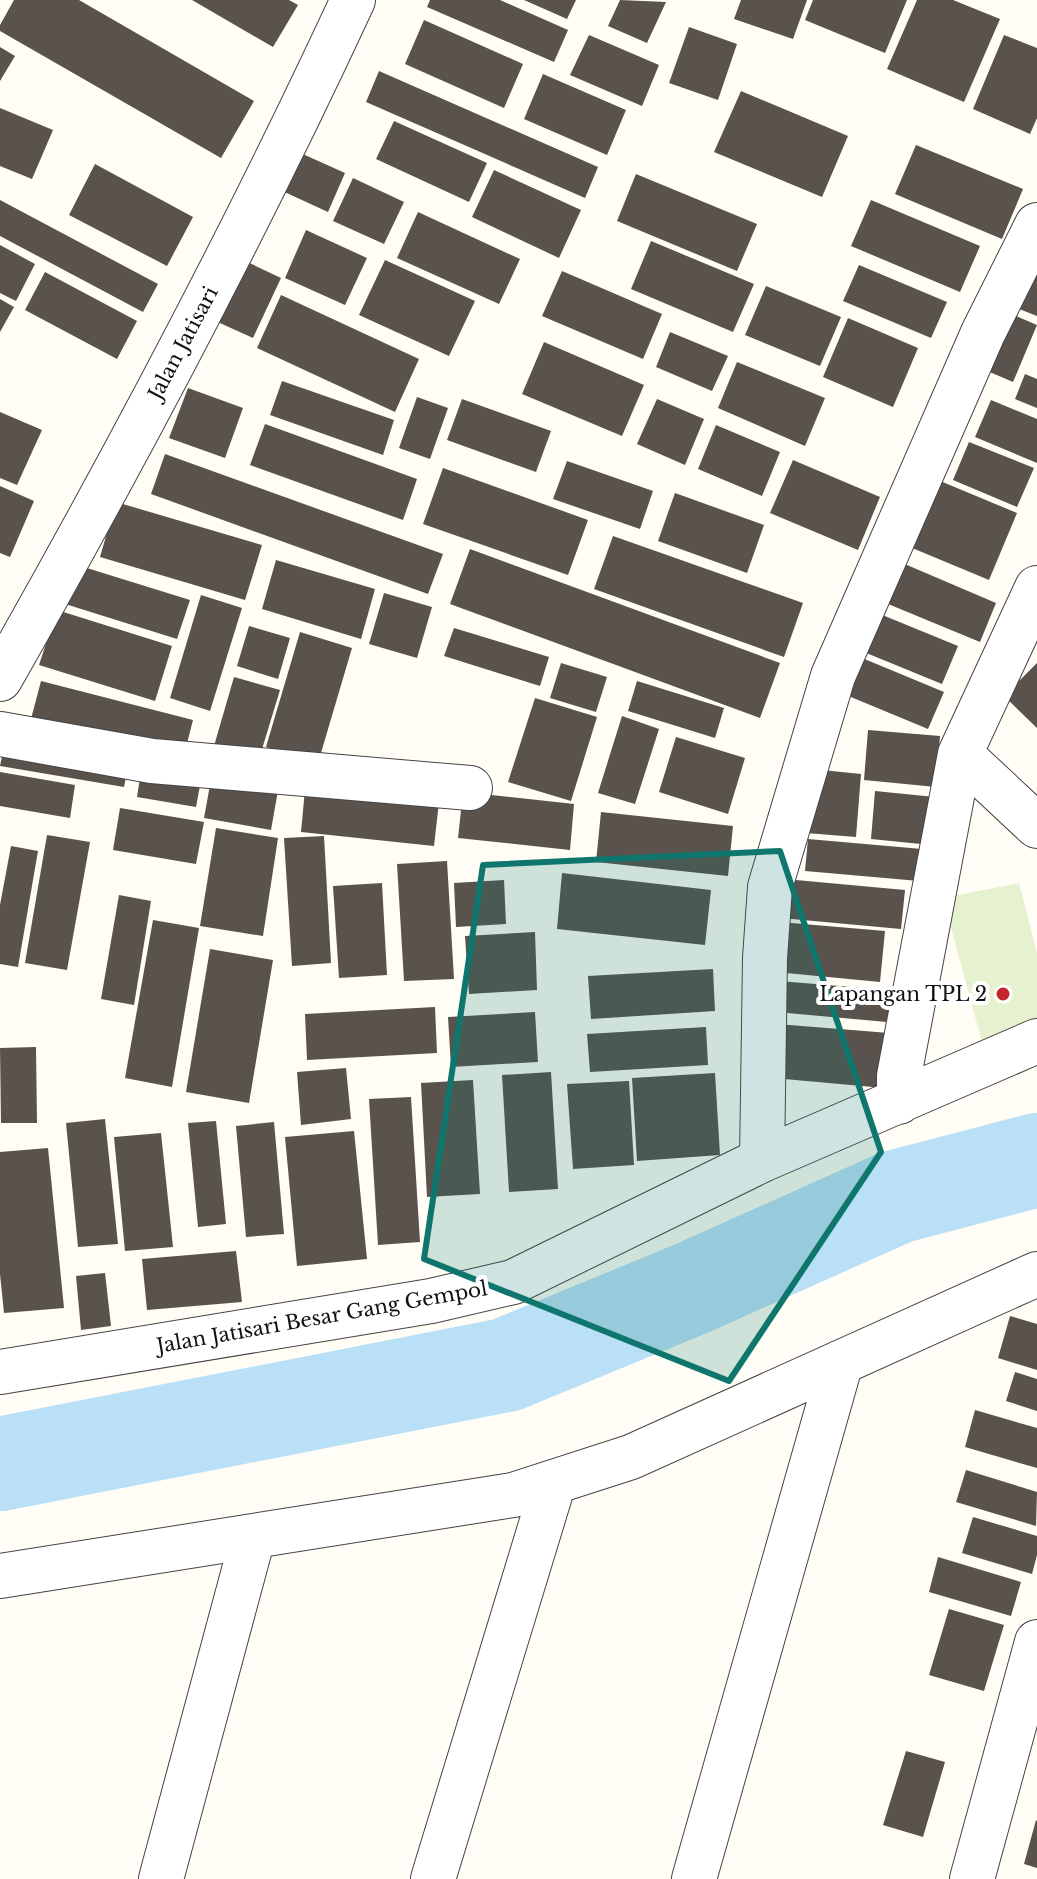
<svg xmlns="http://www.w3.org/2000/svg" width="1037" height="1879" font-family="'Libre Baskerville',serif">
	<style>
		.pitch { fill: #e6f2cf }
		.lines { fill: none; stroke-linecap: round; stroke-linejoin: round }
		.river { stroke: #b9e0f7; stroke-width: 94 }
		.building { fill: #5a524d }
		.minor-casing { stroke: #444; stroke-width: 46 }
		.tertiary-casing { stroke: #444; stroke-width: 46 }
		.minor { stroke: #fff; stroke-width: 44 }
		.tertiary { stroke: #fff; stroke-width: 44 }
		.marked { fill: #0f766e; fill-opacity: 0.2; stroke: #0f766e; stroke-width: 6; stroke-linejoin: round }
		.poi-dot { fill: #c4262e; stroke: #fff; stroke-width: 3 }
		.labels { text-anchor: middle; dominant-baseline: central; stroke-width: 8; stroke-linejoin: round; paint-order: stroke }
		.street-label { font-size: 20px; fill: #111; stroke: #fff }
		.poi-label { font-size: 20px; fill: #111; stroke: #fff; text-anchor: end }
	</style>
	<rect width="100%" height="100%" fill="#fffdf5"/>
	<path class="pitch" d="M1019,883L1037,954V1033L983,1046L943,898Z"/>
	<g class="lines">
		<path class="river" d="M0,1464L506,1365L695,1287L896,1197L1037,1160"/>
	</g>
	<path class="building" d="M14,0H79L254,101L221,158L0,31V25Z
		M192,0H289L298,5L273,47Z
		M430,0H500L568,30L554,62L427,7Z
		M524,0H576L567,19Z
		M620,0L666,2L647,43L608,26Z
		M741,0H807L793,39L734,19Z
		M813,0H907L885,53L805,20Z
		M917,0H953L1000,19L964,102L887,69Z
		M424,20L523,64L504,108L405,64Z
		M689,27L737,44L718,100L669,83Z
		M589,35L659,65L642,106L570,75Z
		M1004,35L1037,48V118L1030,134L973,109Z
		M0,47L15,56L0,81Z
		M379,71L598,167L585,198L366,102Z
		M543,74L626,110L607,155L524,119Z
		M741,91L848,136L822,197L714,152Z
		M0,108L53,130L32,179L0,166Z
		M394,121L487,163L469,202L376,159Z
		M916,145L1023,189L1002,239L895,194Z
		M296,151L345,173L328,212L278,189Z
		M95,164L193,217L167,266L69,215Z
		M494,170L581,210L559,258L472,217Z
		M636,174L757,224L737,271L617,221Z
		M353,178L404,202L384,244L333,221Z
		M0,200L158,284L143,312L0,236Z
		M871,200L980,246L960,292L851,246Z
		M418,212L520,259L499,304L397,258Z
		M306,230L367,258L345,305L285,278Z
		M651,241L754,284L733,332L631,289Z
		M0,245L35,264L16,301L0,293Z
		M239,258L281,278L253,338L211,319Z
		M385,260L475,301L449,356L359,315Z
		M859,265L947,302L931,338L843,301Z
		M1037,265V316L1004,303Z
		M562,271L662,314L643,359L542,316Z
		M45,272L137,321L117,359L25,310Z
		M766,286L841,317L820,366L745,335Z
		M281,295L419,359L395,412L257,348Z
		M0,299L14,307L0,332Z
		M1002,310L1037,325L1013,382L978,367Z
		M848,318L918,348L893,407L823,377Z
		M670,332L728,356L712,391L656,367Z
		M544,342L644,385L622,436L522,394Z
		M737,362L825,398L805,446L718,408Z
		M1025,374L1037,379V408L1015,399Z
		M282,381L394,420L383,455L270,415Z
		M188,388L243,408L225,458L169,438Z
		M417,397L448,408L430,459L399,448Z
		M462,399L551,431L536,472L447,440Z
		M657,399L704,419L685,465L637,444Z
		M991,400L1037,419V463L975,437Z
		M0,412L42,430L17,485L0,478Z
		M265,424L417,479L403,520L250,465Z
		M716,425L780,452L762,496L698,469Z
		M969,442L1034,468L1017,507L953,480Z
		M165,454L443,554L428,594L151,494Z
		M793,460L880,497L858,550L770,513Z
		M567,461L653,491L640,529L553,499Z
		M443,468L588,520L568,575L423,524Z
		M933,478L1017,513L989,580L905,545Z
		M0,486L34,501L10,557L0,553Z
		M675,493L764,525L747,573L658,541Z
		M116,502L262,545L245,600L100,557Z
		M613,536L803,603L784,657L594,589Z
		M470,549L780,663L760,718L450,604Z
		M893,559L996,603L980,642L876,599Z
		M276,560L375,589L361,639L262,609Z
		M74,564L190,600L177,639L62,603Z
		M384,593L432,607L417,658L369,644Z
		M201,595L242,608L210,711L170,698Z
		M57,610L172,646L155,701L39,665Z
		M875,612L958,646L942,684L859,650Z
		M249,626L290,638L278,679L237,666Z
		M454,628L549,657L540,686L444,656Z
		M300,632L352,648L318,763L266,747Z
		M850,653L944,692L928,729L834,690Z
		M561,663L607,677L596,712L550,698Z
		M1037,663V728L1004,696Z
		M234,677L280,690L259,759L214,746Z
		M41,681L193,720L183,759L31,719Z
		M637,681L724,708L715,738L628,711Z
		M535,698L597,717L571,801L508,782Z
		M622,716L659,729L635,804L598,793Z
		M868,730L940,736L936,787L864,780Z
		M676,737L745,758L728,814L659,792Z
		M5,741L129,762L124,787L0,766Z
		M142,765L202,775L196,807L137,797Z
		M812,769L861,774L856,837L806,833Z
		M0,772L75,785L70,818L0,806Z
		M212,774L279,785L271,830L204,818Z
		M306,779L440,793L434,846L301,832Z
		M875,791L935,797L931,845L871,839Z
		M463,792L574,804L570,850L458,838Z
		M120,808L204,822L196,864L113,850Z
		M601,812L733,826L728,876L596,862Z
		M216,828L278,838L263,936L200,926Z
		M47,835L90,842L67,970L25,963Z
		M324,836L331,963L292,966L284,838Z
		M808,839L922,849L919,881L805,871Z
		M11,846L38,851L18,967L0,964V905Z
		M447,861L454,979L404,981L397,864Z
		M562,873L711,890L705,945L557,929Z
		M785,879L905,890L901,929L781,918Z
		M504,880L506,924L456,927L454,883Z
		M382,883L387,975L339,978L333,886Z
		M119,895L151,901L134,1005L101,999Z
		M153,920L199,928L172,1087L125,1078Z
		M780,922L885,931L880,982L776,972Z
		M535,932L537,990L469,994L465,936Z
		M210,949L273,960L249,1103L186,1092Z
		M713,969L715,1011L591,1019L588,976Z
		M779,981L901,991L898,1023L776,1012Z
		M435,1007L437,1053L307,1060L305,1014Z
		M535,1012L538,1062L451,1067L448,1017Z
		M777,1024L889,1033L884,1088L773,1078Z
		M706,1027L708,1065L590,1072L587,1034Z
		M36,1047L37,1123H1L0,1048Z
		M346,1068L351,1119L301,1125L297,1072Z
		M551,1072L558,1189L509,1192L502,1075Z
		M715,1073L720,1155L637,1161L632,1078Z
		M473,1080L480,1194L427,1197L421,1083Z
		M629,1081L634,1165L573,1169L567,1084Z
		M411,1097L420,1242L378,1245L369,1099Z
		M105,1119L118,1244L78,1247L66,1123Z
		M216,1121L226,1224L198,1227L188,1123Z
		M274,1122L284,1234L246,1237L236,1126Z
		M354,1131L367,1259L297,1266L285,1137Z
		M161,1133L173,1247L125,1251L114,1137Z
		M48,1148L64,1308L4,1313L0,1274V1152Z
		M236,1251L242,1302L147,1310L142,1259Z
		M105,1273L111,1326L81,1330L76,1276Z
		M1010,1316L1037,1324V1370L998,1358Z
		M1015,1372L1037,1379V1411L1006,1401Z
		M975,1410L1037,1428V1468L965,1447Z
		M966,1470L1037,1492L1036,1526L956,1502Z
		M973,1517L1037,1536V1555L1032,1574L962,1553Z
		M938,1557L1021,1582L1011,1616L929,1592Z
		M949,1609L1004,1625L984,1691L929,1675Z
		M906,1751L945,1762L923,1837L883,1825Z
		M1036,1820L1037,1821V1868L1024,1864Z"/>
	<g class="lines">
		<g class="minor-casing">
			<path id="minor" d="M0,734L152,761L470,788
				M960,754L1037,826
				M899,1102V1076L960,754L1037,588
				M762,1160L765,958L770,887L833,676L983,333L1037,225
				M0,1372L431,1301L513,1282L762,1160L1037,1041
				M0,1576L513,1495L631,1457L1037,1274
				M161,1879L253,1537
				M433,1879L554,1482
				M694,1879L841,1362
				M972,1879L1037,1642"/>
		</g>
		<g class="tertiary-casing">
			<path id="tertiary" d="M0,679C126,457 246,231 353,0"/>
		</g>
		<use href="#minor" class="minor"/>
		<use href="#tertiary" class="tertiary"/>
	</g>
	<path class="marked" d="M780,851L881,1152L729,1381L424,1259L483,865Z"/>
	<circle class="poi-dot" cx="1003" cy="994" r="8"/>
	<g class="labels">
		<g class="street-label">
			<text transform="translate(183 343) rotate(-62)">Jalan Jatisari</text>
			<text transform="translate(322 1317) rotate(-10)">Jalan Jatisari Besar Gang Gempol</text>
		</g>
		<g class="poi-label">
			<text x="987" y="994">Lapangan TPL 2</text>
		</g>
	</g>
</svg>
